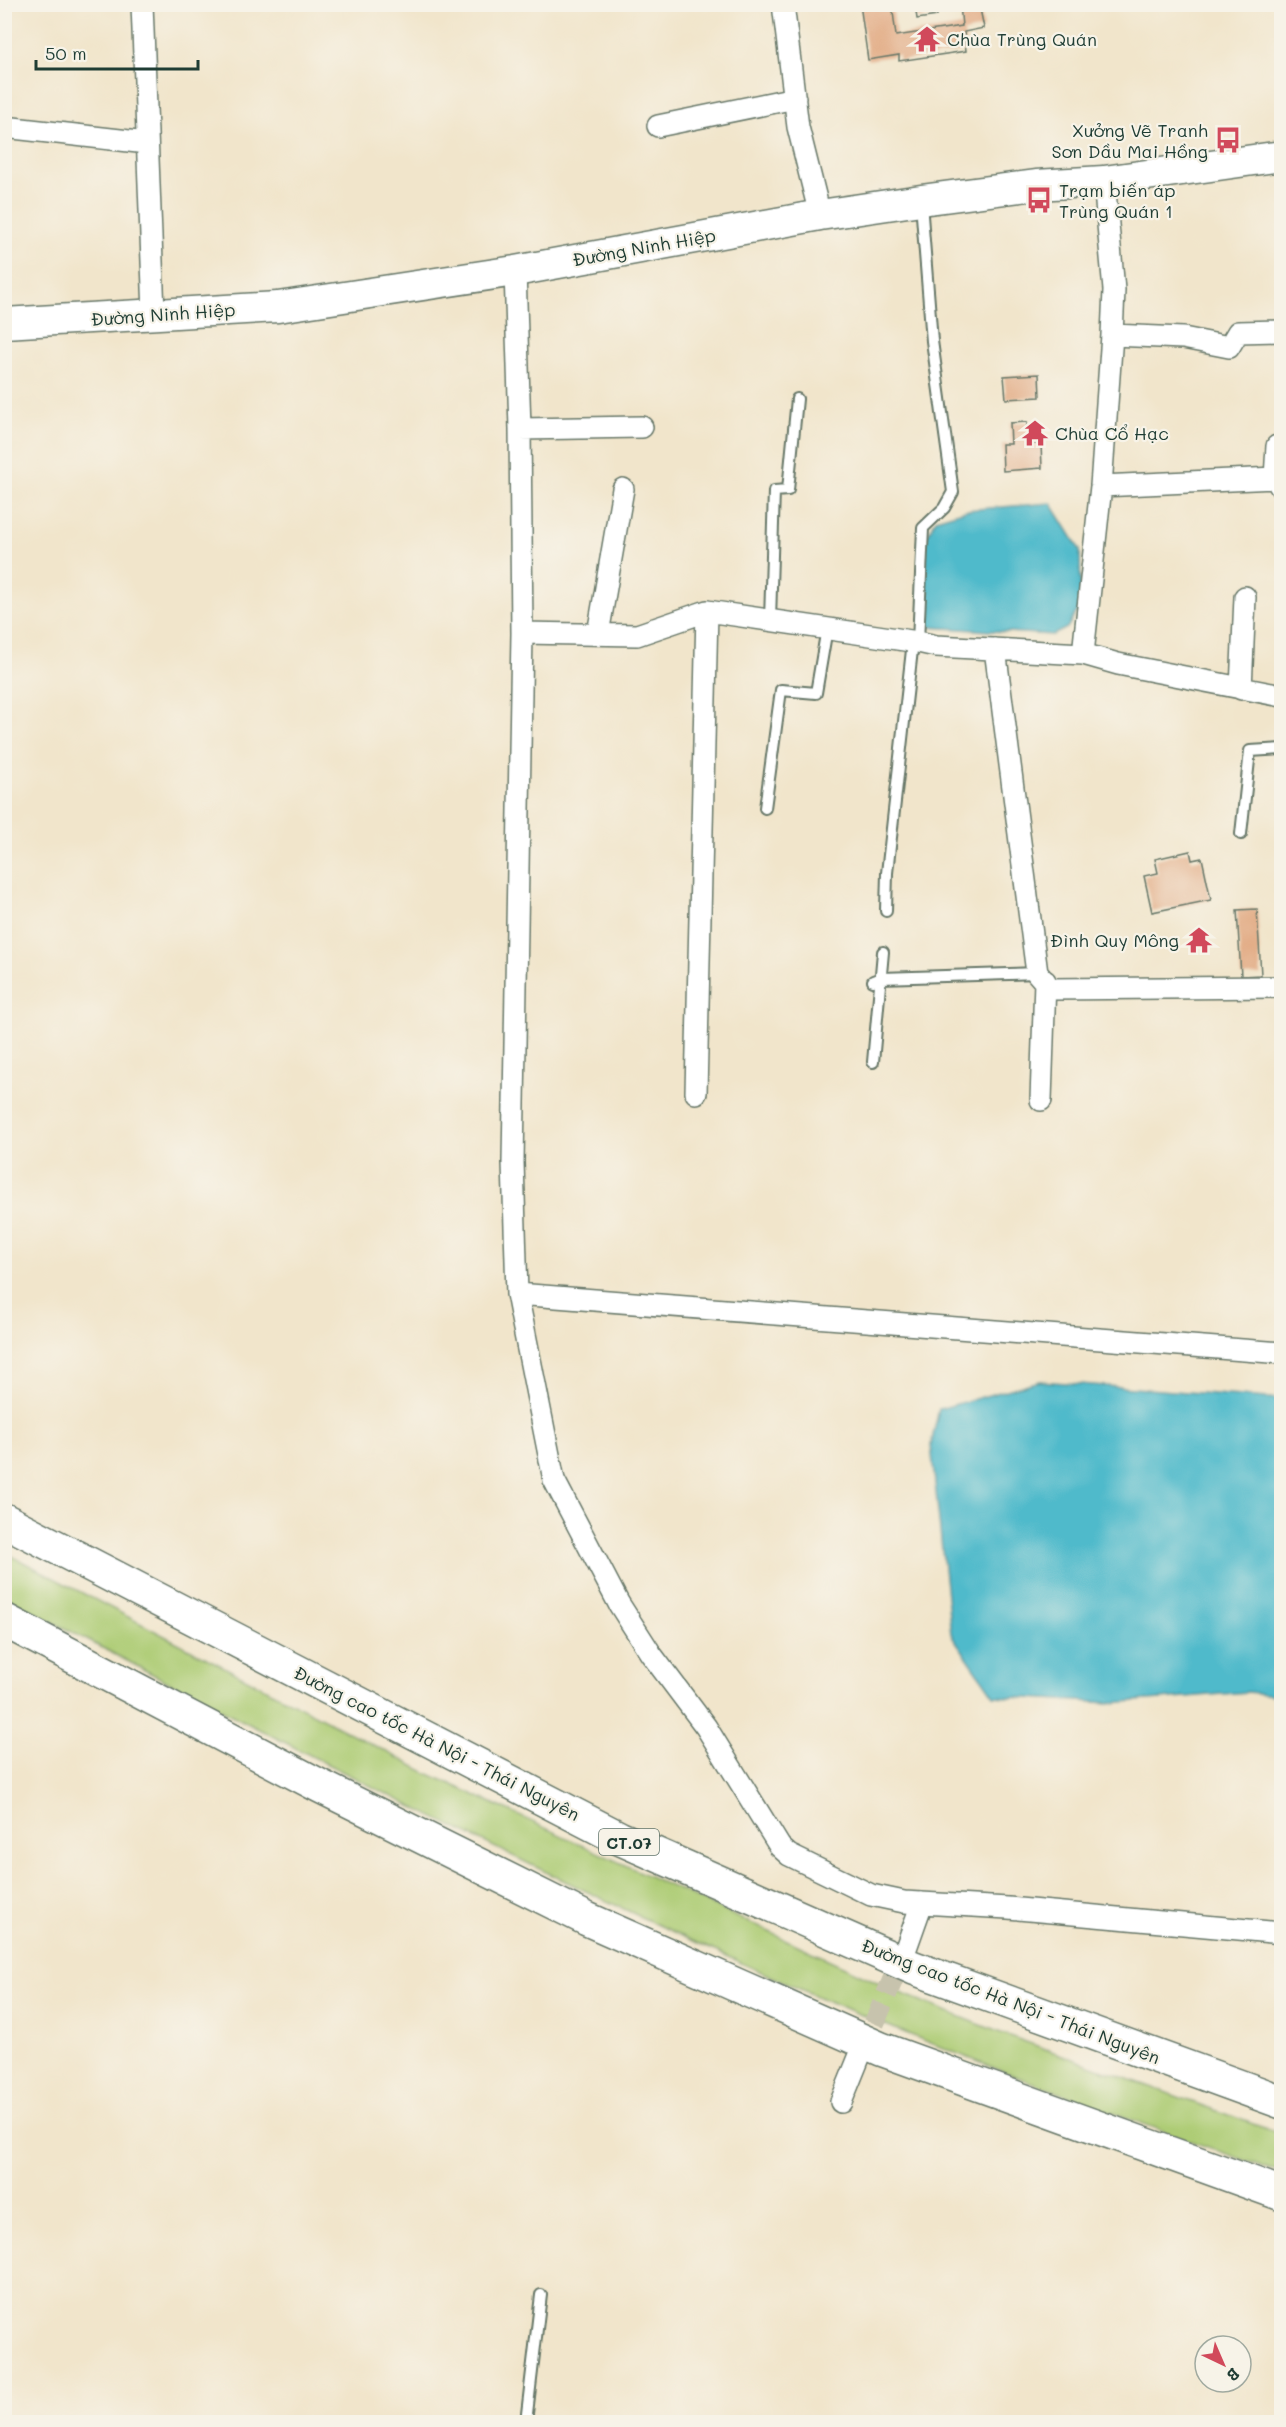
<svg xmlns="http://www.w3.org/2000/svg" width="1286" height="2427" font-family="Mali,sans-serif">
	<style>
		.green { fill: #adcc74; stroke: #668454; stroke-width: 1.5 }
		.water { fill: #4fbacb; stroke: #377c80; stroke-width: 1.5 }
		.building { fill: #e2ab84 }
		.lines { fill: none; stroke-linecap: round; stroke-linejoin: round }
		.street-tunnel { stroke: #c7c3ad; stroke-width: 21; stroke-dasharray: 21 10; stroke-linecap: butt }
		.lane-casing { stroke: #687869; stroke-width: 14 }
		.street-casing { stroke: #687869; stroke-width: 24 }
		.secondary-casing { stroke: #687869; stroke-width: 33 }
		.highway-casing { stroke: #687869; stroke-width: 36 }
		.lane { stroke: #fff; stroke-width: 10 }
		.street { stroke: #fff; stroke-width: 21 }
		.secondary { stroke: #fff; stroke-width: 30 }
		.highway { stroke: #fff; stroke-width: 33 }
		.labels { text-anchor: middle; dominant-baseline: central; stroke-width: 4.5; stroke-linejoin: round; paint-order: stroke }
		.shield { fill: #f7f3e8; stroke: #60746a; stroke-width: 1.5 }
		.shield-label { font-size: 16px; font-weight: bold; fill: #1f3d34 }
		.poi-label { font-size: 18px; fill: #1f3d34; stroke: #f7f3e8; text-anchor: start }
		.street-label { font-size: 18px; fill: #1f3d34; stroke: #f7f3e8 }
	</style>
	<rect width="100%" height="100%" fill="#f7f3e8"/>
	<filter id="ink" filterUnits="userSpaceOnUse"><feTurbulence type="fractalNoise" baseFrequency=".0167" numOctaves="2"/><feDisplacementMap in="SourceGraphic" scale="12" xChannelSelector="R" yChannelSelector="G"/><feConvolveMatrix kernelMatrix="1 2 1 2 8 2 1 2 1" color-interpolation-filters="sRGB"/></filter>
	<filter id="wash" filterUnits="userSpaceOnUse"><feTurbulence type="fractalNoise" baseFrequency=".008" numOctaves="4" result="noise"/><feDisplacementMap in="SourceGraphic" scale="24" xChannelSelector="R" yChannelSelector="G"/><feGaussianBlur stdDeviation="1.35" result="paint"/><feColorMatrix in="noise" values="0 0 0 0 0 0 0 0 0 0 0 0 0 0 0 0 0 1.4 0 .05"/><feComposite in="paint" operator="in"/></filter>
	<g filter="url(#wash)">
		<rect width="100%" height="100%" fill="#f1e5cb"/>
		<path class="green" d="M4,1552L427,1773L903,1994L1001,2033L1281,2134V2173C1111,2113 941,2051 775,1978C513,1862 258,1730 5,1597Z"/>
		<path class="water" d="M1051,503L1080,550L1081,605L1067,628L1053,635L928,627L923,598L922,545L936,519L966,510Z
			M1039,1381L1281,1399V1696L1248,1692L1110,1703L994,1696L951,1634L931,1445L939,1409Z"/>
		<g id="blocks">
			<path class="building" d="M860,4H892L896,36L962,26L960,4H979L984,28L964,32L966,51L899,61V55L868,60Z
				M915,4H936L937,16L917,19Z
				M1039,374L1040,397L1006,399L1004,376Z
				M1027,422L1028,444H1041L1042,468L1003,471L1002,444H1011L1010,423Z
				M1190,851L1192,860L1202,858L1211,900L1152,912L1144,876L1158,873L1155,859Z
				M1257,909L1261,975L1241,976L1237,910Z"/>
		</g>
	</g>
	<g filter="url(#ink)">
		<use href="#blocks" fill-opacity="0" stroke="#687869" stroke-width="1.5"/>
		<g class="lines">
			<path class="street-tunnel" d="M862,2052L905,1951"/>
			<g class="lane-casing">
				<path id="lane" d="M770,620L774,491L788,490L797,399
					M918,642L923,528L944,508L953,492L932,341L921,203
					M765,808L781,690L816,693L827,628
					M1241,834L1250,751L1282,749
					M886,911L887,873L913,641
					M873,981L881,978L1037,973
					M873,1062L883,952
					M526,2422L541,2295"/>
			</g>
			<g class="street-casing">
				<path id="street" d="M142,4L154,313
					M783,4L798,127L820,215
					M658,126L795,98
					M4,127L147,143
					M515,271L520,429L522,633L513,1162L517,1294L554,1480L619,1604L651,1654L706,1727L780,1847L789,1855L871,1895L904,1902L1008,1908L1282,1933
					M1112,335L1183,338L1229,347L1238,332L1281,331
					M520,429L642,427
					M1275,478L1277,446L1282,445
					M1101,486L1275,478L1282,489
					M522,633L637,635L707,611L918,642L936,646L1083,654L1118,664L1282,696
					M598,634L623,489
					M995,649L1037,973L1051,989L1282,987
					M1083,654L1101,486L1112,335L1114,290L1104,181
					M1241,689L1245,597
					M696,1093L707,611
					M1041,1100L1045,981
					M517,1294L1282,1353
					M905,1951L922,1903
					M841,2102L860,2055"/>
			</g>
			<g class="secondary-casing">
				<path id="secondary" d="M4,323L278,307L515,271L820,215L921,200L1036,185L1104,181L1282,156"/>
			</g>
			<g class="highway-casing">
				<path id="highway" d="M4,1520L619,1838L914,1968L1282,2102
					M4,1620L320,1786L587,1919L881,2049L1282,2194"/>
			</g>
			<use href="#lane" class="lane"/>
			<use href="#street" class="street"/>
			<use href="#secondary" class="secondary"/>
			<use href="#highway" class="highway"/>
		</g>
	</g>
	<defs>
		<g id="temple-bare" transform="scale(2.07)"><path d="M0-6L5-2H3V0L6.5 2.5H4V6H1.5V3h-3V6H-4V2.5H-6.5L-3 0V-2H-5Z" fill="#d1495b" stroke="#f7f3e8" stroke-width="2.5" paint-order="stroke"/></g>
		<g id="bus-bare" transform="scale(2.07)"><path d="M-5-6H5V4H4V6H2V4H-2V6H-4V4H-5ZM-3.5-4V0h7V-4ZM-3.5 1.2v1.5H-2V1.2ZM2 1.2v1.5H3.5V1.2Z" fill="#d1495b" stroke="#f7f3e8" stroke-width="2.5" paint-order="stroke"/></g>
	</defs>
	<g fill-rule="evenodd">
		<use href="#temple-bare" x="927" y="39"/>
		<use href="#bus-bare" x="1228" y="140"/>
		<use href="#bus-bare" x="1039" y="200"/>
		<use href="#temple-bare" x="1035" y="433"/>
		<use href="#temple-bare" x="1199" y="940"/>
	</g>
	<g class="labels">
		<rect class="shield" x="599" y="1829" width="60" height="26" rx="4.5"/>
		<g class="shield-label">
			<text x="629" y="1842">CT.07</text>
		</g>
		<g class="poi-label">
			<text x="947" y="39">Chùa Trùng Quán</text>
			<text x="1208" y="130" text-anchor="end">Xưởng Vẽ Tranh<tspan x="1208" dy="21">Sơn Dầu Mai Hồng</tspan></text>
			<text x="1059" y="190">Trạm biến áp<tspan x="1059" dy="21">Trùng Quán 1</tspan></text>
			<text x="1055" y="433">Chùa Cổ Hạc</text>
			<text x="1179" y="940" text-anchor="end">Đình Quy Mông</text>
		</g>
		<g class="street-label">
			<text transform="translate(644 247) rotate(-10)">Đường Ninh Hiệp</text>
			<text transform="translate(163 314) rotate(-4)">Đường Ninh Hiệp</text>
			<text transform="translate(437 1743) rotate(27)">Đường cao tốc Hà Nội - Thái Nguyên</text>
			<text transform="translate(1011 2001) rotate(21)">Đường cao tốc Hà Nội - Thái Nguyên</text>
		</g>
	</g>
	<rect width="1286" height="2427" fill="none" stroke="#f7f3e8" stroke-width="24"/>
	<g transform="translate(1223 2364) rotate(136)"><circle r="28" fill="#f7f3e8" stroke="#a1aaa0" stroke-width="1.5"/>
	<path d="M0-4.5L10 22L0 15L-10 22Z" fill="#d1495b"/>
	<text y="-9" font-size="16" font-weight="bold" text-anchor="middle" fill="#1f3d34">B</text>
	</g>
	<path d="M36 60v9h162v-9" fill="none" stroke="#1f3d34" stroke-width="3"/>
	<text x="45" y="60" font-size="18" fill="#1f3d34" stroke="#f7f3e8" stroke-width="4.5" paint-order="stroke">50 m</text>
</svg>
